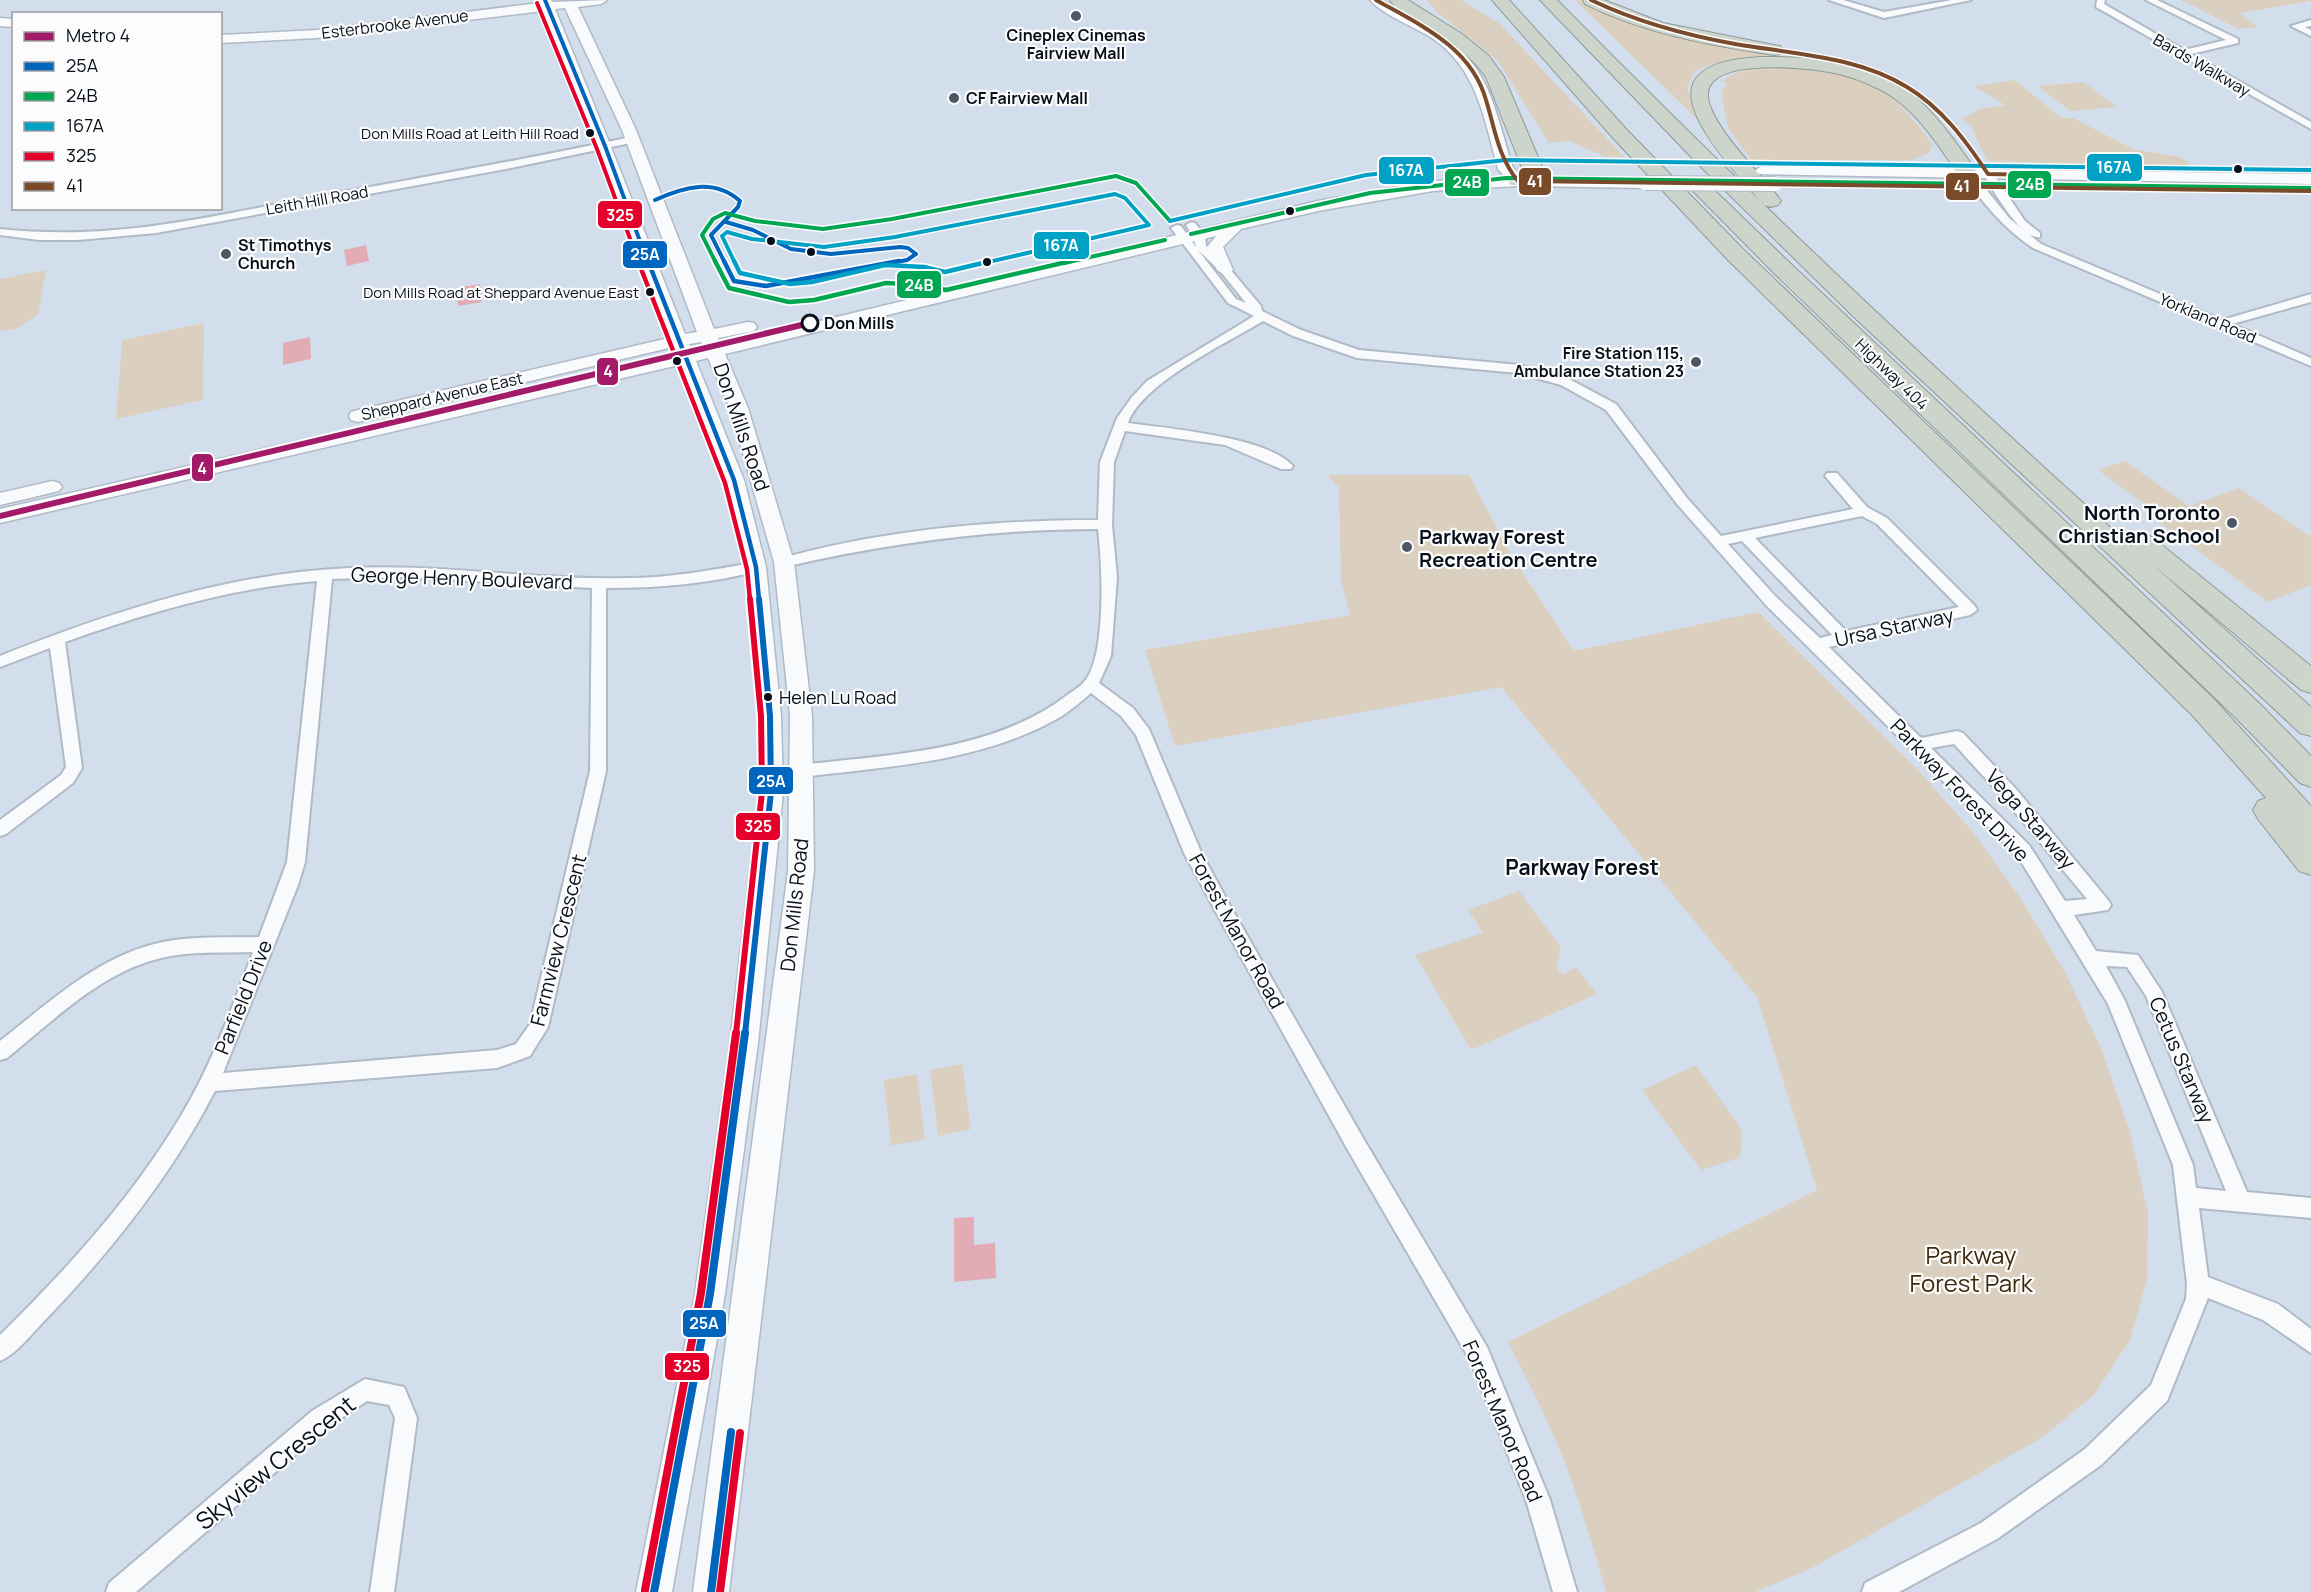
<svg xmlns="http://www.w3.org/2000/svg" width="2311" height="1592" font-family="Manrope,sans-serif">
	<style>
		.green { fill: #dbd0c0 }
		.water { fill: #e3acb5 }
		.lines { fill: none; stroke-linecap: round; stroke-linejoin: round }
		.street-casing { stroke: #b0bac7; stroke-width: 4 }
		.secondary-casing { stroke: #b0bac7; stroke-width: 3 }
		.highway-casing { stroke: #8e9b97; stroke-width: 2 }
		.street { fill: #f8fafc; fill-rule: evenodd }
		.secondary { fill: #f8fafc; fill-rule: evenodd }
		.highway { fill: #ccd4cc; fill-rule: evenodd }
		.secondary-bridge-casing { stroke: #b0bac7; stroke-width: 16; stroke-linecap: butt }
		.secondary-bridge { stroke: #f8fafc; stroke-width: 14 }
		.bus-1-far3-casing { stroke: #fcfcfc; stroke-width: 7 }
		.bus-1-far2-casing { stroke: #fcfcfc; stroke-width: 8 }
		.bus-1-far1-casing { stroke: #fcfcfc; stroke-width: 10 }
		.bus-1-casing { stroke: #fcfcfc; stroke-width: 12 }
		.bus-2-far1-casing { stroke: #fcfcfc; stroke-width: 7 }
		.bus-2-casing { stroke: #fcfcfc; stroke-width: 8 }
		.bus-3-far1-casing { stroke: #fcfcfc; stroke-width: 7 }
		.bus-3-casing { stroke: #fcfcfc; stroke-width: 8 }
		.bus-4-far3-casing { stroke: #fcfcfc; stroke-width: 7 }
		.bus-4-far2-casing { stroke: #fcfcfc; stroke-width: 8 }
		.bus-4-far1-casing { stroke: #fcfcfc; stroke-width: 10 }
		.bus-4-casing { stroke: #fcfcfc; stroke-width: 12 }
		.bus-5-casing { stroke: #fcfcfc; stroke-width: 7 }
		.bus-1-far3 { stroke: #0065bd; stroke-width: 4 }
		.bus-1-far2 { stroke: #0065bd; stroke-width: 4.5 }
		.bus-1-far1 { stroke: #0065bd; stroke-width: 6 }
		.bus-1 { stroke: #0065bd; stroke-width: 8 }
		.bus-2-far1 { stroke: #00a651; stroke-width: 4 }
		.bus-2 { stroke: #00a651; stroke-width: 4.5 }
		.bus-3-far1 { stroke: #00a1c5; stroke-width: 4 }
		.bus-3 { stroke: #00a1c5; stroke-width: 4.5 }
		.bus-4-far3 { stroke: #e4002b; stroke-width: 4 }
		.bus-4-far2 { stroke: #e4002b; stroke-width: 4.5 }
		.bus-4-far1 { stroke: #e4002b; stroke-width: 6 }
		.bus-4 { stroke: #e4002b; stroke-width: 8 }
		.bus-5 { stroke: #7a4b2a; stroke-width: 4 }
		.metro-1-casing { stroke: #fcfcfc; stroke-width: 10 }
		.metro-1 { stroke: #a21a68; stroke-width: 6 }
		.poi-dot { fill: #4e5764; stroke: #fcfcfc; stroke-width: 2 }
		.bus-dot { fill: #070f1a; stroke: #fcfcfc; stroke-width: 2 }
		.stop-dot { fill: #fcfcfc; stroke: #070f1a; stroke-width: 3 }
		.labels { text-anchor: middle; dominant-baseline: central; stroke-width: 4.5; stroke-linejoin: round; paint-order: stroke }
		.far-bus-label { font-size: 15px; fill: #070f1a; stroke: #fcfcfc; text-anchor: end }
		.far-street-label { font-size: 16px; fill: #070f1a; stroke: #fcfcfc }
		.far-poi-label { font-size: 16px; font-weight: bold; fill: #070f1a; stroke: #fcfcfc; text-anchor: start }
		.far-stop-label { font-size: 16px; font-weight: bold; fill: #070f1a; stroke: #fcfcfc; text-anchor: start }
		.bus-label { font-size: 18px; fill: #070f1a; stroke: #fcfcfc; text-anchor: start }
		.street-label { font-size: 20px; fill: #070f1a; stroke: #fcfcfc }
		.poi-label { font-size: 20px; font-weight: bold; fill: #070f1a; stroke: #fcfcfc; text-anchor: end }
		.neighbourhood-label { font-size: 21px; font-weight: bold; fill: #070f1a; stroke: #fcfcfc }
		.near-park-label { font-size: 24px; fill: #3e2a0b; stroke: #fcfcfc }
		.near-street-label { font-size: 24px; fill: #070f1a; stroke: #fcfcfc }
		.line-badge { stroke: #fcfcfc; stroke-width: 2 }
		.badge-label { font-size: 16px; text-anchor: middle; font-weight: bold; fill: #fff }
	</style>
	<rect width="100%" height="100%" fill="#d3deed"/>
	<path class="green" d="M1426,0H1461L1499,23L1624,157L1604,156L1569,141L1549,143L1497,60L1438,13Z
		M1575,0H1584L1642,27L1699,41L1790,55C1756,56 1726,57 1695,71L1687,87L1697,119Z
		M2182,0H2311V1L2240,13L2258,27L2238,29Z
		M1789,67C1826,72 1870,76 1899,104C1911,116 1922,131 1933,144L1929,153L1912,160H1751L1728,128L1721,92L1727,84L1722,81C1742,66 1765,67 1789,67Z
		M2015,80L2061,118H2073L2133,149L2181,157L2193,168L1987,161L1971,126L1962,119L1979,109L2005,105L1973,86Z
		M2084,82L2116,107L2070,111L2038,86Z
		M46,270L38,315L16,329L0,331V279Z
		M204,323L203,400L116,419L122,340Z
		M2125,461L2189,506L2239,488L2311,537V585L2268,602L2152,517L2158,514L2098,470Z
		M1327,475H1469L1511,555L1574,651L1758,612L1919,771L1973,832L2021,899L2064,970L2101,1048L2130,1132L2148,1213L2147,1280L2130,1340L2094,1395L2043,1437L1810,1569L1755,1592H1606C1594,1550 1582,1509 1567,1468C1550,1424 1529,1383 1508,1342L1817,1190L1757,997L1501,687L1175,746L1145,650L1350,615L1341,581L1339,488Z
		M1519,891L1561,947L1557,967L1562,975L1576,967L1597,994L1471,1050L1415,955L1483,933L1468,910Z
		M962,1064L971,1129L938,1136L930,1070Z
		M1696,1065L1742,1130L1740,1158L1701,1170L1642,1090Z
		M917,1074L925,1139L891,1146L884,1080Z"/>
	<path class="water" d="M366,245L369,261L347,266L344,250Z
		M480,284L482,302L458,306L456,288Z
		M310,337L311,359L283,365V343Z
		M974,1217V1245L995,1243L996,1278L954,1282V1218Z"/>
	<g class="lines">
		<g class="street-casing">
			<path id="street" d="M1829,0H1843L1884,12L1952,0H1971L1884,18Z
				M2097,0H2105L2104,4L2184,50L2226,40L2146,0H2157L2238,39V43L2191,54L2311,122V129L2096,7Z
				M2311,20V26L2305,27L2311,30V36L2291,26Z
				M631,137L636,140L635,142L511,168L156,233L78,240H39L0,235V229C112,241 201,218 310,198C417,178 524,160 631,137Z
				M1968,171L1972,172L2010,219L2041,244L2222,320L2311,294V302L2232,324L2311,358V366L2033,248C2003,228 1983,203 1963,174Z
				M1988,171L1992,172L2025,221L2040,233V237C2020,240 1993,189 1983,174Z
				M1191,222L1195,223L1205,236L1206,246L1229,268L1261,306L1262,311L1301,330L1359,350L1519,365L1569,379L1616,404L1687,498L1721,536L1853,509L1825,476L1827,473H1837L1867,507L1887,518L1975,606L1977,610L1970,615L1829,647L1921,738L1957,731L1963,733L2016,789L2108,900L2111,905L2108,910L2074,915L2096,951L2138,955L2162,992L2247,1192L2311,1198V1218L2199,1208L2208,1277L2278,1304L2311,1329V1353L2263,1320L2208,1298L2167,1401L2101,1465L1997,1539L1899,1592H1862L1865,1583L1981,1523L2085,1449L2151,1385L2186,1299L2187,1284L2173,1165L2108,1004L2017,855L1766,605L1677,504L1606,410L1561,385L1518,373L1357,358L1293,336L1263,321C1227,343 1142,383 1128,423C1166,428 1268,437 1293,466L1291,469H1281L1225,445L1125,431L1114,462L1112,525L1117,577L1111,656L1099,683L1133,708L1149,729L1201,852L1233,911L1363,1138L1487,1347L1550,1500L1577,1592H1553L1526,1500L1471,1362L1349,1152L1221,921L1184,853L1136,735L1121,716L1091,693C1082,701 1072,709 1062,716C975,767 868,767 771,781L765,779L763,775L765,771L771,769C868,754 984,758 1066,696C1071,692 1079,688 1084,682C1107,656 1102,563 1098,529C992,529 888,543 784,567L777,562L779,559C882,530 992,520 1098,520L1100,462L1117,418L1132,397L1147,381L1254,316L1228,303L1171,228L1177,225L1181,226L1196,247L1193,236L1186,225ZM1198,250L1221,272L1246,303L1236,299ZM1862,516L1877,524L1959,607L1846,631L1755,538ZM1742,541L1832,635L1820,638L1776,597L1728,544ZM1954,744L2004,799L2087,899L2065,901L2029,845L1931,748ZM2106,966L2127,967L2146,996L2226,1191L2196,1188L2193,1165L2125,1001Z
				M756,562L763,567L761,570C711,584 658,588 606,588V771L548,1027L530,1056L497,1068L215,1091C171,1176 113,1249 47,1318C33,1332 18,1353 0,1361V1335C68,1268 133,1197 182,1114C212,1064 232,1007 253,952C223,953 190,951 161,958C101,972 53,1021 7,1058L0,1060V1041C50,1002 99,955 163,942C194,936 227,938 259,937L287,862L317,581C230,588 146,613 65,642L82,768L73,783L6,834L0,836V820L61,775L66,767L50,648L0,667V656C111,612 229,573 350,568C442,564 534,580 626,578C670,578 713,570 756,562ZM400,577L592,588L590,771L530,1024L516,1044L497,1050L223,1073L298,885L305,862L332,579Z
				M365,1379L404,1387L417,1418L394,1592H370L395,1418L389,1405L367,1401L328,1427L136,1592H106L109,1583L312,1411Z"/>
		</g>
		<g class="secondary-casing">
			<path id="secondary" d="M539,0H551L552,2L607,0L601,4L578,7L636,130L714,329L748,322L754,323L757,327L754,331L718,338L720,345L1318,201L1433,181L1505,177L1498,169C1484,119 1477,66 1429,36C1412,26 1382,14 1370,0C1388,0 1400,8 1416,18C1489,59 1490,93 1513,168L1522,176L1645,178L1653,183L1645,188L1518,186L1433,191L1318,211L1241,229L1223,247L1233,270L1225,275L1217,270L1207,247L1216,236L725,354L748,408L794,562L812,716L814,871L729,1592H693L788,871L790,716L774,562L730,408L708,358L696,361L744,480L766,567L781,716L783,792L758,1043L725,1294L672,1592H636L695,1294L730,1043L759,792V716L746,567L724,480L679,365L0,523V509L676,355L673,347L358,422L351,420L349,416L351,412L358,410L669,338C627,229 587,119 543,11L317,38L220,43V35L317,30L540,3ZM565,8L622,130L697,332L685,334C642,226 600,117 555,9ZM701,342L704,348L692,351L689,344Z
				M0,18L14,19V27L0,26Z
				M1762,166L2311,174V184L1757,174L1754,171Z
				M52,481L59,483L62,487L59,491L0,505V493Z"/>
		</g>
		<g class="highway-casing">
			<path id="highway" d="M1390,0H1408L1462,34L1489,56L1504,77L1543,169L1525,185H1511L1508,181L1522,168L1486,77C1470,54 1447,40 1424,26C1412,18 1398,12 1390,0Z
				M1492,0H1509L1627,130L1743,249L2214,699L2311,806V875L2299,871L2258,819L2253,810L2258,801L2266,798L2192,715L1727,259L1613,138Z
				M1540,0H1557C1743,189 1935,370 2132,547L2130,543L2134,537L2143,534L2152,537L2311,666V693L2301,690L2152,564L2311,707V736L2300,733L1857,320L1699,165Z
				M1583,0H1604L1663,23L1774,45L1780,46L1783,50L1780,54L1774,55C1709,45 1645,34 1585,4Z
				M1759,57C1812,56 1875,61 1917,98C1941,120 1960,148 1978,174L1975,178H1961C1941,150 1922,118 1894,98C1878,87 1858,79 1839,74C1815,68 1713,56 1708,92C1705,122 1765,177 1781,201L1778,205L1771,207L1764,205C1744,182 1667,105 1699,75C1714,60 1740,59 1759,57Z
				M1698,179L1705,181L1792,265L2259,703L2311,756V787L2300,783L2237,719L1776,275L1691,189L1688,185L1691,181Z"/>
		</g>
		<use href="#street" class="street"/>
		<use href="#secondary" class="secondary"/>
		<use href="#highway" class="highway"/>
		<g class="secondary-bridge-casing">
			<path id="secondary-bridge" d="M1645,183L1775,184"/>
		</g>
		<use href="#secondary-bridge" class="secondary-bridge"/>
		<g class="bus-1-far3-casing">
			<path id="bus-1-far3" d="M545,0L605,146L648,263
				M655,200C684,187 714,178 740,201L738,207L711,235L725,263
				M726,222L753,230L791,249L831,254L900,247L908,248L916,254L907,260L891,263"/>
		</g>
		<g class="bus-1-far2-casing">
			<path id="bus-1-far2" d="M648,261L734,480L756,567L759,600
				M724,261L734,281L766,286L899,261"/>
		</g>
		<g class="bus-1-far1-casing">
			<path id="bus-1-far1" d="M745,1034L771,792L770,716L759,599"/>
		</g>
		<g class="bus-1-casing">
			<path id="bus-1" d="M654,1592L710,1294L745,1033
				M711,1592L731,1432"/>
		</g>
		<g class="bus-2-far1-casing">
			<path id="bus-2-far1" d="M1191,234L1370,193L1506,178L2311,188
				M716,263L702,235L713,219L725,213L755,221L823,229L892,219L1116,176L1136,183L1170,221
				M1064,263L1165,240"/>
		</g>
		<g class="bus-2-casing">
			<path id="bus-2" d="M715,261L729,288L789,302L814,300L886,283L922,285L946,290L1071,261"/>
		</g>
		<g class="bus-3-far1-casing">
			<path id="bus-3-far1" d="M1170,221L1366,175L1506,160L2311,170
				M735,263L722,236L727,232L752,239L824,247L895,237L1115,194L1125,198L1149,225L984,263"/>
		</g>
		<g class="bus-3-casing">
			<path id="bus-3" d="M734,261L740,273L790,284L812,282L885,265L924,267L945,272L991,261"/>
		</g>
		<g class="bus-4-far3-casing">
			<path id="bus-4-far3" d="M537,3L597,149L639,263"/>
		</g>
		<g class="bus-4-far2-casing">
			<path id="bus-4-far2" d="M638,261L725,483L747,569L750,600"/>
		</g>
		<g class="bus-4-far1-casing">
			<path id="bus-4-far1" d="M736,1034L762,792L761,716L750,599"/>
		</g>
		<g class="bus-4-casing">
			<path id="bus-4" d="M645,1590L701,1293L736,1033
				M720,1592L740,1433"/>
		</g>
		<g class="bus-5-casing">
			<path id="bus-5" d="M1376,0C1420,25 1471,47 1486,100C1495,129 1498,157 1518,181L2311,191
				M1591,0C1637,22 1685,35 1735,44C1793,54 1856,56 1907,87C1942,108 1966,141 1988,174L2040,175"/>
		</g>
		<use href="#bus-1-far3" class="bus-1-far3"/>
		<use href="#bus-1-far2" class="bus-1-far2"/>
		<use href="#bus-1-far1" class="bus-1-far1"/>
		<use href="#bus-1" class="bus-1"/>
		<use href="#bus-2-far1" class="bus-2-far1"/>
		<use href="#bus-2" class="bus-2"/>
		<use href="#bus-3-far1" class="bus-3-far1"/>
		<use href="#bus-3" class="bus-3"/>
		<use href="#bus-4-far3" class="bus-4-far3"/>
		<use href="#bus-4-far2" class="bus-4-far2"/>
		<use href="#bus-4-far1" class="bus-4-far1"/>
		<use href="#bus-4" class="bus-4"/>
		<use href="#bus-5" class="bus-5"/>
		<g class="metro-1-casing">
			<path id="metro-1" d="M0,516L810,323"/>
		</g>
		<use href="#metro-1" class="metro-1"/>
	</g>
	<g class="poi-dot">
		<circle cx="1076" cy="16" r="6"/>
		<circle cx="954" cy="98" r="6"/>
		<circle cx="226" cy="254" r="6"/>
		<circle cx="1696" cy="362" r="6"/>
		<circle cx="2232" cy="523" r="6"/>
		<circle cx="1407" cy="547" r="6"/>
	</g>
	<g class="bus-dot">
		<circle cx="590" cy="133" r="5"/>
		<circle cx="2238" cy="169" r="5"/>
		<circle cx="1290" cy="211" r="5"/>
		<circle cx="771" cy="241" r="5"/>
		<circle cx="811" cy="252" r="5"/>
		<circle cx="987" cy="262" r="5"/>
		<circle cx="650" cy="292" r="5"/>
		<circle cx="677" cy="361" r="5"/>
		<circle cx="768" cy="697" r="5"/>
	</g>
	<circle class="stop-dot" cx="810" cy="323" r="8"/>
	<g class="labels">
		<g class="far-bus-label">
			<text x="579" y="133">Don Mills Road at Leith Hill Road</text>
			<text x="639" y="292">Don Mills Road at Sheppard Avenue East</text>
		</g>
		<g class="far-street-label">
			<text transform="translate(395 24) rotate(-7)">Esterbrooke Avenue</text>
			<text transform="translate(2202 65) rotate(30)">Bards Walkway</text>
			<text transform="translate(317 200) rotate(-10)">Leith Hill Road</text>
			<text transform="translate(2208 318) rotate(23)">Yorkland Road</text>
			<text transform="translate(1892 374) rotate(44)">Highway 404</text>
			<text transform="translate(442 396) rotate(-13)">Sheppard Avenue East</text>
		</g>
		<g class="far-poi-label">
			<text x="1076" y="35" text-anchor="middle">Cineplex Cinemas<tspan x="1076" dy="18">Fairview Mall</tspan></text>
			<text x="966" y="98">CF Fairview Mall</text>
			<text x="238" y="245">St Timothys<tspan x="238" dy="18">Church</tspan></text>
			<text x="1684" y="353" text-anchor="end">Fire Station 115,<tspan x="1684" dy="18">Ambulance Station 23</tspan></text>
		</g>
		<g class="far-stop-label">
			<text x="824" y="323">Don Mills</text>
		</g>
		<g class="bus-label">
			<text x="779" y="697">Helen Lu Road</text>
		</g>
		<g class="street-label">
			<text transform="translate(742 427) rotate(71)">Don Mills Road</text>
			<text transform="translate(462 578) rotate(2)">George Henry Boulevard</text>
			<text transform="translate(1894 627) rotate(-12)">Ursa Starway</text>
			<text transform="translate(1960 790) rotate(46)">Parkway Forest Drive</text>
			<text transform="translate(2031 819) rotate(49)">Vega Starway</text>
			<text transform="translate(794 905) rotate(-84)">Don Mills Road</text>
			<text transform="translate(1237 931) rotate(61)">Forest Manor Road</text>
			<text transform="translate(558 940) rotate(-76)">Farmview Crescent</text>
			<text transform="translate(243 997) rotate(-68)">Parfield Drive</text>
			<text transform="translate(2182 1060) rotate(67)">Cetus Starway</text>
			<text transform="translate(1503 1421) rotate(67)">Forest Manor Road</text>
		</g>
		<g class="poi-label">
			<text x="2220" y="512">North Toronto<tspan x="2220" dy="23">Christian School</tspan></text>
			<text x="1419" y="536" text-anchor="start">Parkway Forest<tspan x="1419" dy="23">Recreation Centre</tspan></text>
		</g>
		<g class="neighbourhood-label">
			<text x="1582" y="867">Parkway Forest</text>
		</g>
		<g class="near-park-label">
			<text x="1971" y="1254">Parkway<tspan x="1971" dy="28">Forest Park</tspan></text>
		</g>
		<g class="near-street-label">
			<text transform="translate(275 1462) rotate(-39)">Skyview Crescent</text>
		</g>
	</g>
	<g class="line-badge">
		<rect x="2086" y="153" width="57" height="29" rx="6" fill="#00a1c5"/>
		<rect x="1378" y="156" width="57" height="29" rx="6" fill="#00a1c5"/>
		<rect x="1518" y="167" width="34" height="29" rx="6" fill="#7a4b2a"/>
		<rect x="1444" y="168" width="46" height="29" rx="6" fill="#00a651"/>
		<rect x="2007" y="170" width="45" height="29" rx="6" fill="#00a651"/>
		<rect x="1945" y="172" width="35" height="29" rx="6" fill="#7a4b2a"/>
		<rect x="597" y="200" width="46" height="29" rx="6" fill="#e4002b"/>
		<rect x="1033" y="231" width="57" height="29" rx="6" fill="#00a1c5"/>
		<rect x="622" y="240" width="46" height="29" rx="6" fill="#0065bd"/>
		<rect x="896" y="270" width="46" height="29" rx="6" fill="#00a651"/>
		<rect x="596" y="357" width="23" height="29" rx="6" fill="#a21a68"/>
		<rect x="191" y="453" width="23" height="29" rx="6" fill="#a21a68"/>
		<rect x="748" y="766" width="46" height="29" rx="6" fill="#0065bd"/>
		<rect x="735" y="812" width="46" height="29" rx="6" fill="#e4002b"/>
		<rect x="682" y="1309" width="45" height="29" rx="6" fill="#0065bd"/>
		<rect x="664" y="1352" width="46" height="29" rx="6" fill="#e4002b"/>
	</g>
	<g class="badge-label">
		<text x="2114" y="173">167A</text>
		<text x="1406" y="176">167A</text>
		<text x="1535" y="187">41</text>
		<text x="1467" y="188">24B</text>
		<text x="2030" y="190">24B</text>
		<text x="1962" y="192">41</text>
		<text x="620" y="221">325</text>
		<text x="1061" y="251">167A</text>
		<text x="645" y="260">25A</text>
		<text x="919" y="291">24B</text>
		<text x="608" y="377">4</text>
		<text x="202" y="474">4</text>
		<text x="771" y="787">25A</text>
		<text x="758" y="832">325</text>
		<text x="704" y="1329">25A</text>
		<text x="687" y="1372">325</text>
	</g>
	<rect x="12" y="12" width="210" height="198" fill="#fcfcfc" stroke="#9a9da2" stroke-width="1.5"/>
	<rect x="24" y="32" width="30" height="9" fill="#a21a68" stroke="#9a9da2" stroke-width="1.5"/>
	<text x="66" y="42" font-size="18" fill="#070f1a">Metro 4</text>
	<rect x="24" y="62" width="30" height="9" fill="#0065bd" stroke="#9a9da2" stroke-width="1.5"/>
	<text x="66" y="72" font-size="18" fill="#070f1a">25A</text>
	<rect x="24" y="92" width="30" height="9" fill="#00a651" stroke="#9a9da2" stroke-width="1.5"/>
	<text x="66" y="102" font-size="18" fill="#070f1a">24B</text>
	<rect x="24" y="122" width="30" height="9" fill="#00a1c5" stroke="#9a9da2" stroke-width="1.5"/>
	<text x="66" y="132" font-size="18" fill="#070f1a">167A</text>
	<rect x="24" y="152" width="30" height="9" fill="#e4002b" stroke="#9a9da2" stroke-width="1.5"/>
	<text x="66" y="162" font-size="18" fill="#070f1a">325</text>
	<rect x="24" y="182" width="30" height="9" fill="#7a4b2a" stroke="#9a9da2" stroke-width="1.5"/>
	<text x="66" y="192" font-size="18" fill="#070f1a">41</text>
</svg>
